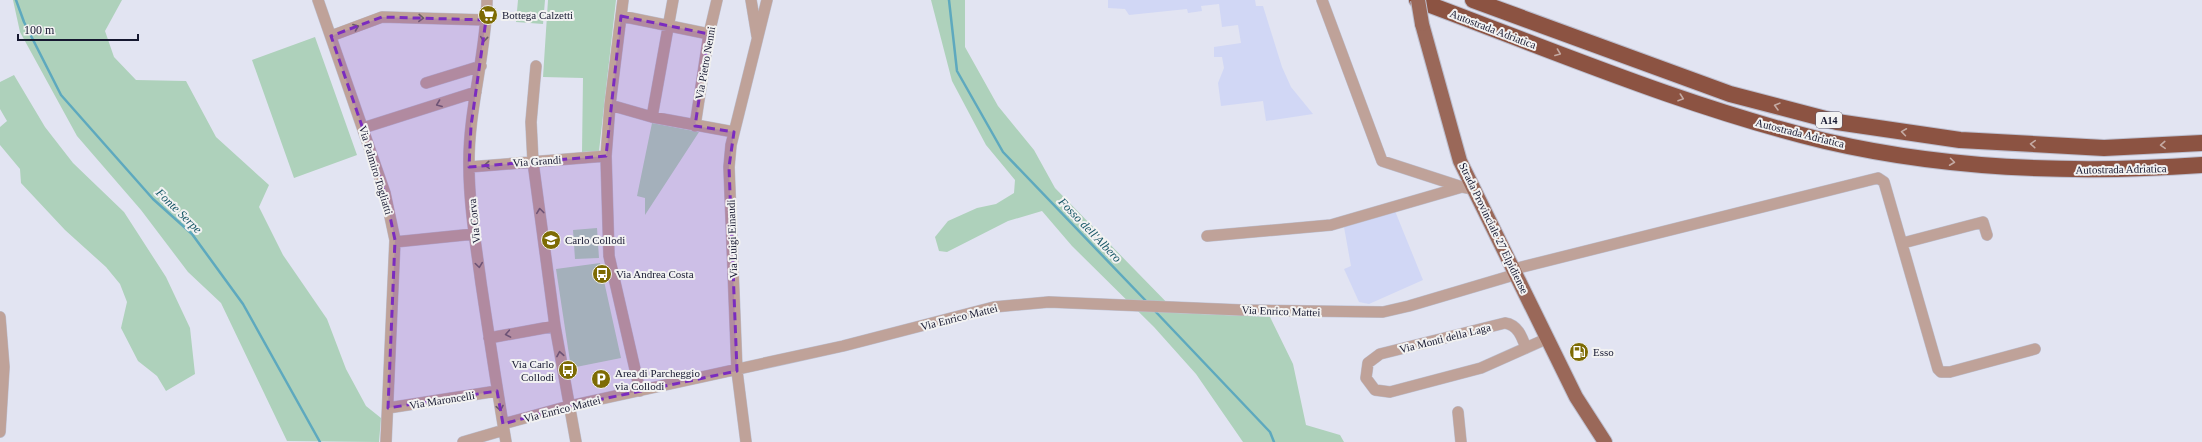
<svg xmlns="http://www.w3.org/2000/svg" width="2202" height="442" font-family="'Times New Roman',serif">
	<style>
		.built { fill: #d1d7f5 }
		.green { fill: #aed1bb }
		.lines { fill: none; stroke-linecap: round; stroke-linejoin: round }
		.stream { stroke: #5ea9be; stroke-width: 2.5 }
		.minor-casing { stroke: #bdbfcf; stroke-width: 12 }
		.major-casing { stroke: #bdbfcf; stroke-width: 16 }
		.highway-casing { stroke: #bdbfcf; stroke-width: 18 }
		.minor { stroke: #bfa299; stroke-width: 11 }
		.major { stroke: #9a6859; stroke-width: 14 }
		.highway { stroke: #8c5342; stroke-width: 16 }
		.major-bridge-casing { stroke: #bdbfcf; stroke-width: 16; stroke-linecap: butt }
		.major-bridge { stroke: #9a6859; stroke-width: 14 }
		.oneway { stroke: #6a5d64 }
		.oneway2 { stroke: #c4aaa3 }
		.marked { fill: #7b2cbf; fill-opacity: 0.2; stroke: #7b2cbf; stroke-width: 3; stroke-dasharray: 8 5; stroke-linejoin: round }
		.labels { text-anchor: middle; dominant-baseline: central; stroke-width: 4; stroke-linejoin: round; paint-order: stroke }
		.shield { fill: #f2f2f2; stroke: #58596a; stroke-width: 1 }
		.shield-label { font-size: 10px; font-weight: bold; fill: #161830 }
		.poi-label { font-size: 11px; fill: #161830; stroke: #f2f2f2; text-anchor: start }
		.street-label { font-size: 11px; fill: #161830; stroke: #f2f2f2 }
		.water-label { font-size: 12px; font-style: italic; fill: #145564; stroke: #f2f2f2 }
	</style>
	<rect width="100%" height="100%" fill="#e2e4f2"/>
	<path class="built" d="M1108,0H1255L1256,6H1263L1282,67L1291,87L1313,114L1266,121L1263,101L1221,106L1218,83L1224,68L1222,57H1214V47L1241,43L1238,25L1222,27L1219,4L1201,6L1202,11L1188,13L1187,9L1129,15L1125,9L1108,8Z
		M1395,211L1423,280L1369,304L1359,302L1344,269L1351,266L1344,227Z"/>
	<path class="green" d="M13,0H122L105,31L114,57L136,80L186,81L216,137L269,185L259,207L283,255L327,319L346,369L366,406L381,418L379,442L287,441L221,303L188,272L141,210L77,136L20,32Z
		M518,0H545L543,24L516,22Z
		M548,0H616L599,151L582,152L583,78L543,77Z
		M931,0H965V47L998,106L1034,150L1055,188L1177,313L1270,317L1293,364L1306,425L1340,435L1344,442H1243L1196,374L1154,327L1072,246L1042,211L1008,221L947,252L939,251L935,237L948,221L977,208L996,204L1014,193L1015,180L986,145L952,81Z
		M315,37L357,155L294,178L252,60Z
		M14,75L45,127L73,163L124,212L166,277L190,328L195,374L166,391L157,376L138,361L121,328L127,302L120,284L106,267L65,230L21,183L20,169L0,145V127L7,121L0,109V82Z
		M652,123L699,132L645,215V198L637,196Z
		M597,228L599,258L575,259L573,230Z
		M600,263L621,358L571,368L556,269Z"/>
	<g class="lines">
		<path class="stream" d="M16,0L24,22L61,95L153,199L192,234L243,304L320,442
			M949,0L957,71L1003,152L1147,302
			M1154,310L1270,432L1274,442"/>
		<g class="minor-casing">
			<path id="minor" d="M318,0L385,193L395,240L386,442
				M487,0C486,56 468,110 469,166C469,205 476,245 481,283C489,336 497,389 506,442
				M623,0L610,105L606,156L609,256L640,391
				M751,0L757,36
				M1322,0L1382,161L1462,187L1473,189
				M621,16L709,34
				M331,36L382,17L486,20
				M536,66L531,122L533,162L555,326L576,442
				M426,83L481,66
				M610,105L652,117L734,132
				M652,117L673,0
				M695,126L709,34L717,0
				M363,128L476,92
				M469,167L606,156
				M1207,236L1331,225L1462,187
				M395,242L474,234
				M1903,243L1983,222L1987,235
				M1514,269L1878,178L1884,182L1938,369L1941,372H1950L2035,349
				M0,317L4,367L0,432
				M489,338L555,326
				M1526,348C1522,337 1518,325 1505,323L1380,354L1368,363L1366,378L1375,390L1390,392L1481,368L1546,339
				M388,408L497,391
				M1458,412L1461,442
				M503,424L569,406L843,346L994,307L1049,302L1241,310L1383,312L1409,306L1517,274
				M463,442L504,430
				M746,442L737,371L729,167L731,145L767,0"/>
		</g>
		<g class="major-casing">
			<path id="major" d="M1422,24L1460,161L1576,397L1605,442"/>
		</g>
		<g class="highway-casing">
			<path id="highway" d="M1417,0C1552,50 1685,107 1825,141C1949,170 2076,174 2202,165
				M1473,0L1730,94L1837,122L1960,140L2104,148L2202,143"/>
		</g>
		<use href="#minor" class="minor"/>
		<use href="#major" class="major"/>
		<use href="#highway" class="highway"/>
		<g class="major-bridge-casing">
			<path id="major-bridge" d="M1418,0L1422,24"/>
		</g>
		<use href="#major-bridge" class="major-bridge"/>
	</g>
	<defs><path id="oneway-chevron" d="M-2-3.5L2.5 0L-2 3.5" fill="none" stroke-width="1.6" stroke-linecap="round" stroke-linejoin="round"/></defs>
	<g class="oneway">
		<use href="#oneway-chevron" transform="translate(421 18) rotate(2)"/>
		<use href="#oneway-chevron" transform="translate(356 27) rotate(-21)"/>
		<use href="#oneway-chevron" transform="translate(484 39) rotate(96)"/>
		<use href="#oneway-chevron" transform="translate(439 104) rotate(159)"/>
		<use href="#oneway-chevron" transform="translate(487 165) rotate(176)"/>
		<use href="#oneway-chevron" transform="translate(540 211) rotate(-97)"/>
		<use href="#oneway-chevron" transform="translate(479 265) rotate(82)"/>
		<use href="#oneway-chevron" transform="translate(508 334) rotate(170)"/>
		<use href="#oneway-chevron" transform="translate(560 354) rotate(-100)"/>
		<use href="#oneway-chevron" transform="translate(500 408) rotate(79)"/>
	</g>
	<g class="oneway2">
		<use href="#oneway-chevron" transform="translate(1558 53) rotate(21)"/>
		<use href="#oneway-chevron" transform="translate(1681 98) rotate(19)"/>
		<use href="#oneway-chevron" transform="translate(1777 106) rotate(-165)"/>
		<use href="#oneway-chevron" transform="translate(1904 132) rotate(-172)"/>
		<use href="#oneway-chevron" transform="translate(2033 144) rotate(-176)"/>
		<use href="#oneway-chevron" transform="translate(2163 145) rotate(177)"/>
		<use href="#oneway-chevron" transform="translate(1952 162) rotate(7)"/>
	</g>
	<path class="marked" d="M621,16L709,34L695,126L734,132L729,167L737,371L569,406L503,424L497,391L388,408L395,240L385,193L331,36L382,17L486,20L471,126L469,167L606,156Z"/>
	<defs>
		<g id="supermarket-disc" transform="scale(1)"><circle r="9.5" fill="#7d6b04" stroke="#f2f2f2"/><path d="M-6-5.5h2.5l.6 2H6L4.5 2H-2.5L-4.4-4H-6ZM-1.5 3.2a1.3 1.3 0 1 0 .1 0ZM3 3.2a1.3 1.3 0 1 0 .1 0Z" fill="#fff"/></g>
		<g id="school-disc" transform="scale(1)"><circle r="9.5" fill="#7d6b04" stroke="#f2f2f2"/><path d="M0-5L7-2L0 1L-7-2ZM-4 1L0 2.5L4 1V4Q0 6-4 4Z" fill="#fff"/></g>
		<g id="bus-disc" transform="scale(1)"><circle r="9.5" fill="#7d6b04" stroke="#f2f2f2"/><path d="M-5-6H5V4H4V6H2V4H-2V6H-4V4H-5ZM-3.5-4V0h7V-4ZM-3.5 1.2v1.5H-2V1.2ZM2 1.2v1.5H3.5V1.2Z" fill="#fff"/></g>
		<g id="fuel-disc" transform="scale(1)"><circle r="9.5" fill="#7d6b04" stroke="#f2f2f2"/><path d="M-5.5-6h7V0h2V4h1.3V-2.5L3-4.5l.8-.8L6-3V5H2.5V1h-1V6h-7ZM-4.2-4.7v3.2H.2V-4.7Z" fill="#fff"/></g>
		<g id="parking-disc" transform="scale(1)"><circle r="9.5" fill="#7d6b04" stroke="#f2f2f2"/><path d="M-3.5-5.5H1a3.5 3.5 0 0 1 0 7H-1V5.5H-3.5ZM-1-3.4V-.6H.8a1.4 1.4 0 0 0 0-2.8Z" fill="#fff"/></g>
	</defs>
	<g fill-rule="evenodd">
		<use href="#supermarket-disc" x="488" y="15"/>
		<use href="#school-disc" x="551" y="240"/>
		<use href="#bus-disc" x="602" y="274"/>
		<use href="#fuel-disc" x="1579" y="352"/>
		<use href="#bus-disc" x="568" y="370"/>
		<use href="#parking-disc" x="601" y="379"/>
	</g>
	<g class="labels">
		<rect class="shield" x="1816" y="112" width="26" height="16" rx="3"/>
		<g class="shield-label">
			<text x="1829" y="120">A14</text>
		</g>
		<g class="poi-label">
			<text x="502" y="15">Bottega Calzetti</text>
			<text x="565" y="240">Carlo Collodi</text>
			<text x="616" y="274">Via Andrea Costa</text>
			<text x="1593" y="352">Esso</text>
			<text x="554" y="364" text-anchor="end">Via Carlo<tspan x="554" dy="13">Collodi</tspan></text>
			<text x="615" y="373">Area di Parcheggio<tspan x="615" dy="13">via Collodi</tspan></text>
		</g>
		<g class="street-label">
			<text transform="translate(1493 29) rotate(21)">Autostrada Adriatica</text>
			<text transform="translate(705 63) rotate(-80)">Via Pietro Nenni</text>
			<text transform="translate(1800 133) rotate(14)">Autostrada Adriatica</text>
			<text transform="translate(537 161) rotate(-4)">Via Grandi</text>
			<text transform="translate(2121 169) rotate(-1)">Autostrada Adriatica</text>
			<text transform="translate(376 170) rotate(73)">Via Palmiro Togliatti</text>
			<text transform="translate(474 221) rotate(-96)">Via Corva</text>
			<text transform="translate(1494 228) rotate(64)">Strada Provinciale 27 Elpidiense</text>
			<text transform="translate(732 239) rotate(-92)">Via Luigi Einaudi</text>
			<text transform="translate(1281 311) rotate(2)">Via Enrico Mattei</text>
			<text transform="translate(959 317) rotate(-14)">Via Enrico Mattei</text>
			<text transform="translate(1445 338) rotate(-14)">Via Monti della Laga</text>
			<text transform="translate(442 400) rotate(-9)">Via Maroncelli</text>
			<text transform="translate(562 409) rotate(-14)">Via Enrico Mattei</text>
		</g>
		<g class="water-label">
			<text transform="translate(179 211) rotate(44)">Fonte Serpe</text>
			<text transform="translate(1090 230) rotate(46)">Fosso dell'Albero</text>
		</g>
	</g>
	<path d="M18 34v6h120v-6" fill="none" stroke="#161830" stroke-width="2"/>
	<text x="24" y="34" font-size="12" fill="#161830" stroke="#f2f2f2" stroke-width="3" paint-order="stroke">100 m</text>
</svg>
